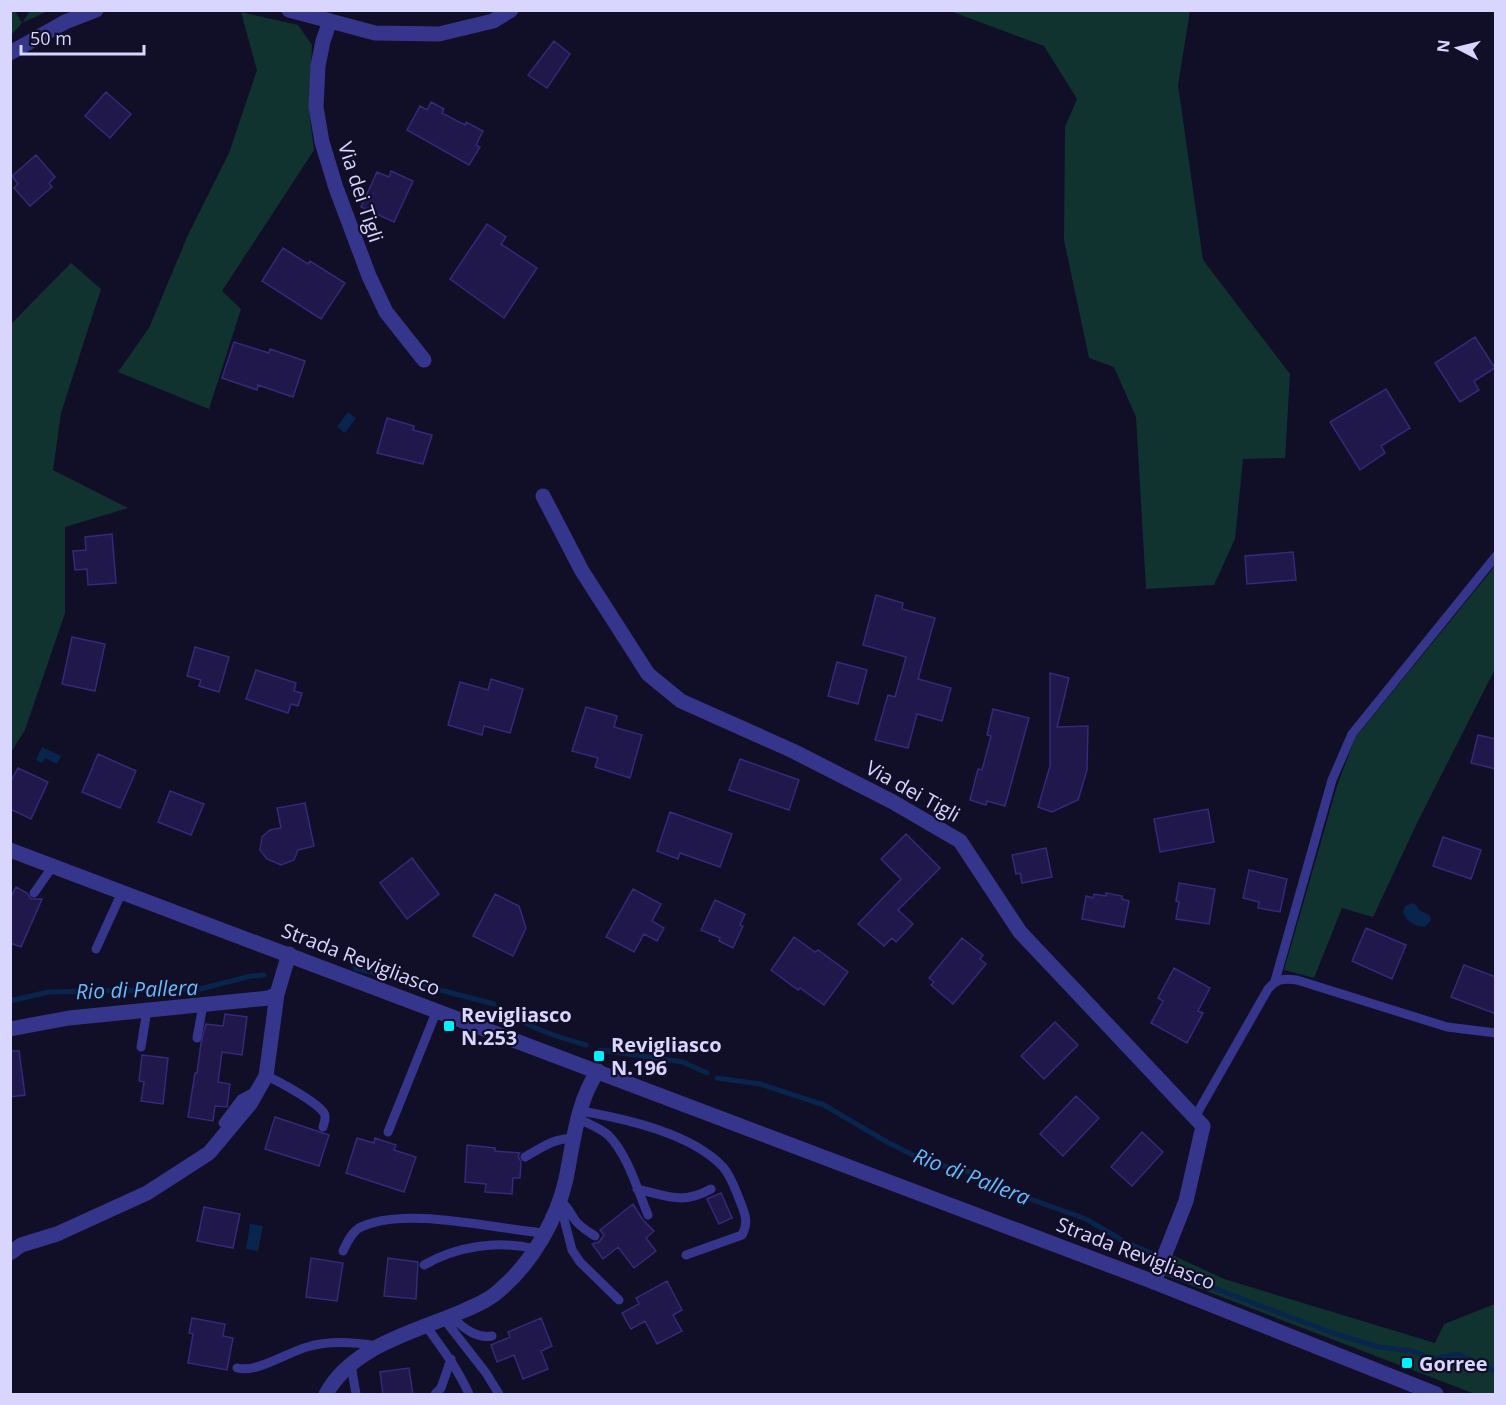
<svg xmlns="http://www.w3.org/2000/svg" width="1506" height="1405" font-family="'Open Sans',sans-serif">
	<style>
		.green { fill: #103330 }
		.water { fill: #08254d }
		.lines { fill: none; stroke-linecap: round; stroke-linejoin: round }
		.stream { stroke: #08254d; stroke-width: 5 }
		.building { fill: #20184b; stroke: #352979; stroke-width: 1.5 }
		.service { stroke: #35368b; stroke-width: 9 }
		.minor { stroke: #35368b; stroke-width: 15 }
		.tertiary { stroke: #35368b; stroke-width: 15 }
		.poi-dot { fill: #01f2ff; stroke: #110e28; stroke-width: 2 }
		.labels { text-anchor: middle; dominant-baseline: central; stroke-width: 4.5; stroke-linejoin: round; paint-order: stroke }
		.street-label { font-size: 20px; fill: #d8d5ff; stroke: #110e28 }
		.poi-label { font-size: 20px; font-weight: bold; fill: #d8d5ff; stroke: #110e28; text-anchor: start }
		.water-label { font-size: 21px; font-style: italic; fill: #63beff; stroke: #110e28 }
	</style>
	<rect width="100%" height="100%" fill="#110e28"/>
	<path class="green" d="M11,10L15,11L22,23L30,11H48L22,23L11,35Z
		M950,11H1190L1178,85L1203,260L1290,374L1285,458L1243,459L1235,539L1214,585L1146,589L1136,417L1114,367L1089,358L1064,240L1065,127L1077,99L1044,46Z
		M241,12L298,25L312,45L309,111L314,150L222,291L241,309L209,409L118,372L149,328L188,235L229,153L257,70Z
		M71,263L101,289L61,413L53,470L128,508L65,527V613L25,730L11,752V324Z
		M1495,566V669L1417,823L1373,917L1342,908L1314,978L1284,970L1337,786L1355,738Z
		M1170,1254L1224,1279L1435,1343L1444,1324L1495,1304V1394H1475L1162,1274Z"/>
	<path class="water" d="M348,412L356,418L345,433L337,427Z
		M42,747L61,756L57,764L45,758L42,763L36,760Z
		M1412,903L1416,905L1419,910L1429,915L1431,920L1425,927C1414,926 1407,922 1403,912L1405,906Z
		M250,1224L263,1226L258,1251L246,1249Z"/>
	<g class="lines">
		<path class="stream" d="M355,968L494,1004
			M10,1001L48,992L200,989L251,976L264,975
			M509,1013C532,1029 558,1037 586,1045
			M600,1050L683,1062L707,1073
			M717,1078L760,1084L824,1105L887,1142L927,1162L974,1173L994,1186L1086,1219L1125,1242L1158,1256
			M1170,1265L1216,1289L1335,1334L1379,1347L1412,1351L1433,1359L1458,1354L1496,1372"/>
	</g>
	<path class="building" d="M554,41L570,54L547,88L528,75Z
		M106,92L131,114L110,138L85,116Z
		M431,102L444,109L442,113L465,125L466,122L483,131L476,145L480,147L469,165L407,130L420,106L427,110Z
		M36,155L55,177L49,183L52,187L30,206L14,188L18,184L12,176Z
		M391,171L413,181L394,222L361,207L377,172L389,177Z
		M487,224L506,237L501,244L537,268L504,318L450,279Z
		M283,248L308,264L310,261L345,283L321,319L262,281Z
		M1475,337L1495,368L1474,381L1479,390L1460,402L1435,363Z
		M234,342L269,353L270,349L305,361L293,397L258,385L257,390L222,378Z
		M1386,389L1410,428L1381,446L1385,453L1360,470L1330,422Z
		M387,418L414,426L413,430L432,435L423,464L377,453Z
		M112,534L116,583L88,585L87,569L75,570L73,551L86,550L85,537Z
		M1293,552L1296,580L1247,584L1245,556Z
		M876,595L903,603L902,609L935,618L918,679L951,688L942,721L917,714L908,748L875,740L888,695L895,697L906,657L863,645Z
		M72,637L105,644L95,691L62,684Z
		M195,647L229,657L219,692L199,686L201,680L187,676Z
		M837,662L867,670L858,704L828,696Z
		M256,670L296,683L294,691L302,693L298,706L291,704L288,713L246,699Z
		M1050,673L1069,678L1057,727L1088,726L1087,770L1078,800L1052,812L1038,807L1050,766Z
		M491,679L523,689L510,733L484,726L482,735L448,725L460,682L488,690Z
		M586,707L617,716L614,727L642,735L630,778L595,767L598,758L572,751Z
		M993,709L1029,718L1005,806L987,801L986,805L970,800L978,769L982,770L991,736L987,735Z
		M1478,735L1496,739V769L1471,763Z
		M98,754L136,771L120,808L82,792Z
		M740,759L799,780L789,810L729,790Z
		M18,768L48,782L31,819L10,809V783Z
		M170,791L204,804L191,835L158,822Z
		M305,803L314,846L298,850L294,860L281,865L267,859L260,850L262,837L270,830L281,828L277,808Z
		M1208,809L1214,842L1160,852L1154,819Z
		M670,812L732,834L720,867L680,853L678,859L657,851Z
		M906,834L940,868L898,910L913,924L896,942L892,938L884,946L858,924L901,879L881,859Z
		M1443,837L1481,850L1471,879L1433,866Z
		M1046,848L1052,877L1022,883L1020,873L1016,874L1012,855Z
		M412,858L439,894L407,919L380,883Z
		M1249,870L1287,879L1280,912L1258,908L1259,902L1243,898Z
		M1179,883L1215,889L1209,924L1176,919L1179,902L1176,901Z
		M16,887L27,893L31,899H42L21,947L10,943V899Z
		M633,889L661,904L652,921L664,928L657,941L644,934L634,952L606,937Z
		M1106,893L1122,896V899L1129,901L1124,927L1082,919L1086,896L1093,898L1094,894L1106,896Z
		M495,894L519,906L526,928L513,956L473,936Z
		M715,900L745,914L740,925L743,926L733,948L719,941L720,938L701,930Z
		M1366,928L1406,945L1392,979L1352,961Z
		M794,937L815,952L818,950L848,972L824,1005L800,988L798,990L771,970Z
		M962,938L983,955L980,959L986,964L953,1004L931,985L934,982L929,978Z
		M1464,965L1496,977V1014L1451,997Z
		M1174,968L1210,988L1198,1011L1203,1013L1187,1043L1151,1023L1163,1001L1158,998Z
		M225,1014L247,1017L242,1055L222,1052L218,1082L230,1084L227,1107L215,1106L213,1121L188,1117L195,1073H197L201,1043L206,1024L223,1026Z
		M1055,1022L1078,1045L1044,1079L1021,1056Z
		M10,1051H19L25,1095L10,1097Z
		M142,1055L168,1058L163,1104L141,1101L144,1082L139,1081Z
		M1076,1096L1099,1118L1063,1156L1040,1134Z
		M275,1117L329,1135L319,1166L265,1149Z
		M1142,1132L1163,1152L1132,1186L1111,1167Z
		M357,1138L374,1143L375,1138L396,1145L394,1150L416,1157L404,1192L346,1173Z
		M467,1145L495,1148V1151L520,1153L518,1156L521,1162L520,1178H513L512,1194L485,1192L486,1184L465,1182Z
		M721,1193L732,1218L719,1224L707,1199Z
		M633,1204L643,1220L654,1231L646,1238L656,1251L634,1268L618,1247L603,1259L592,1244L599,1242L604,1235L600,1230Z
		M204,1207L240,1214L233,1248L197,1241Z
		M311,1258L343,1263L337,1301L306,1297Z
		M388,1258L418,1262L416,1299L384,1296Z
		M667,1281L682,1310L673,1315L682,1331L657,1344L645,1321L631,1329L622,1313L639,1304L636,1298Z
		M192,1318L225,1324L223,1336L233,1338L227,1370L188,1363L193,1334L189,1333Z
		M541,1318L552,1346L541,1351L548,1369L523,1379L514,1355L497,1362L491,1345L510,1337L508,1332Z
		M409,1368L413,1395H383L380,1372Z"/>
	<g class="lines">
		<path class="service" d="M34,893L53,866
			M96,949L122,892
			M1275,981L1332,780L1352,734L1496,556
			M197,1038L203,1005
			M141,1047L147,1010
			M266,1076C279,1081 318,1103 324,1113C327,1118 324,1122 323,1127
			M581,1111C626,1119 691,1133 723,1167C731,1176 735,1189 740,1201C745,1214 749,1222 742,1235L686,1255
			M1195,1117L1268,989C1277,979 1283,978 1297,980L1447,1027L1496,1033
			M579,1119C589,1124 600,1128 608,1135C627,1153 638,1191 648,1215
			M223,1123L241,1099L256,1091
			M388,1132L437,1010
			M525,1157C541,1148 555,1137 574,1139
			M637,1189C668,1196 682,1205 711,1189
			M560,1201C569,1207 569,1212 575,1220C580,1227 589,1232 595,1236
			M560,1203L572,1250L580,1262L619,1300
			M343,1251C347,1243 351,1233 359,1228C403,1205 495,1229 544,1233
			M424,1265C457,1246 498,1240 535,1249
			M450,1316C463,1327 475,1339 492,1336
			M444,1319L486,1373L499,1394
			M426,1326C442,1348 458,1369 469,1394
			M351,1365L356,1394
			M237,1368C257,1373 286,1353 307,1347C330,1340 354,1342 377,1346
			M435,1394L441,1388L451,1359"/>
		<path class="minor" d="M330,21L323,41L318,66L316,107L322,142L336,188L369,276L386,312L424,360
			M543,496L582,571L648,674L681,701L793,751L893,802L960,841L1020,932L1203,1126L1186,1201L1154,1282
			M10,1029L69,1018L269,998L277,994
			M10,1253L21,1245L57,1234L147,1193L209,1153L250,1104L266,1076L277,994L289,954
			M326,1394C353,1345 415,1332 463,1311C477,1305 491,1299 502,1288C533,1261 557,1219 566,1179C573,1144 577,1101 598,1071"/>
		<path class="tertiary" d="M289,10L375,33L439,34L493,21L511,10
			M10,53L65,22L96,10
			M10,850L1154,1282L1436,1394"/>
	</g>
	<g class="poi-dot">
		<rect x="443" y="1020" width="12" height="12" rx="3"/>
		<rect x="593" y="1050" width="12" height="12" rx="3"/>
		<rect x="1401" y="1357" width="12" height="12" rx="3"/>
	</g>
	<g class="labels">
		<g class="street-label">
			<text transform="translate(361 192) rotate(72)">Via dei Tigli</text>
			<text transform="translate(913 791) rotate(29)">Via dei Tigli</text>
			<text transform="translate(361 959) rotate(21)">Strada Revigliasco</text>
			<text transform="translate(1136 1253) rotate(21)">Strada Revigliasco</text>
		</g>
		<g class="poi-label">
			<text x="461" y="1014">Revigliasco<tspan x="461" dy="23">N.253</tspan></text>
			<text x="611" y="1044">Revigliasco<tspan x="611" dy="23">N.196</tspan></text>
			<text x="1419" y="1363">Gorree</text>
		</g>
		<g class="water-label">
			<text transform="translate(137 989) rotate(-2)">Rio di Pallera</text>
			<text transform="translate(972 1176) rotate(21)">Rio di Pallera</text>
		</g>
	</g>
	<rect width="1506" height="1405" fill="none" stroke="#d8d5ff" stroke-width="24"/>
	<g transform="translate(1458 48) rotate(277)" stroke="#110e28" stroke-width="4.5" paint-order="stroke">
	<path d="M0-4.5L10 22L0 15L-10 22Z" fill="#d8d5ff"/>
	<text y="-9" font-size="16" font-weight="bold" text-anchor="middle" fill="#d8d5ff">N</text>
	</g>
	<path d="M21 45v9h123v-9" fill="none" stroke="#d8d5ff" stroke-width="3"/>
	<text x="30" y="45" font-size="18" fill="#d8d5ff" stroke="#110e28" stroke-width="4.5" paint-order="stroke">50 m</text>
</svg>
